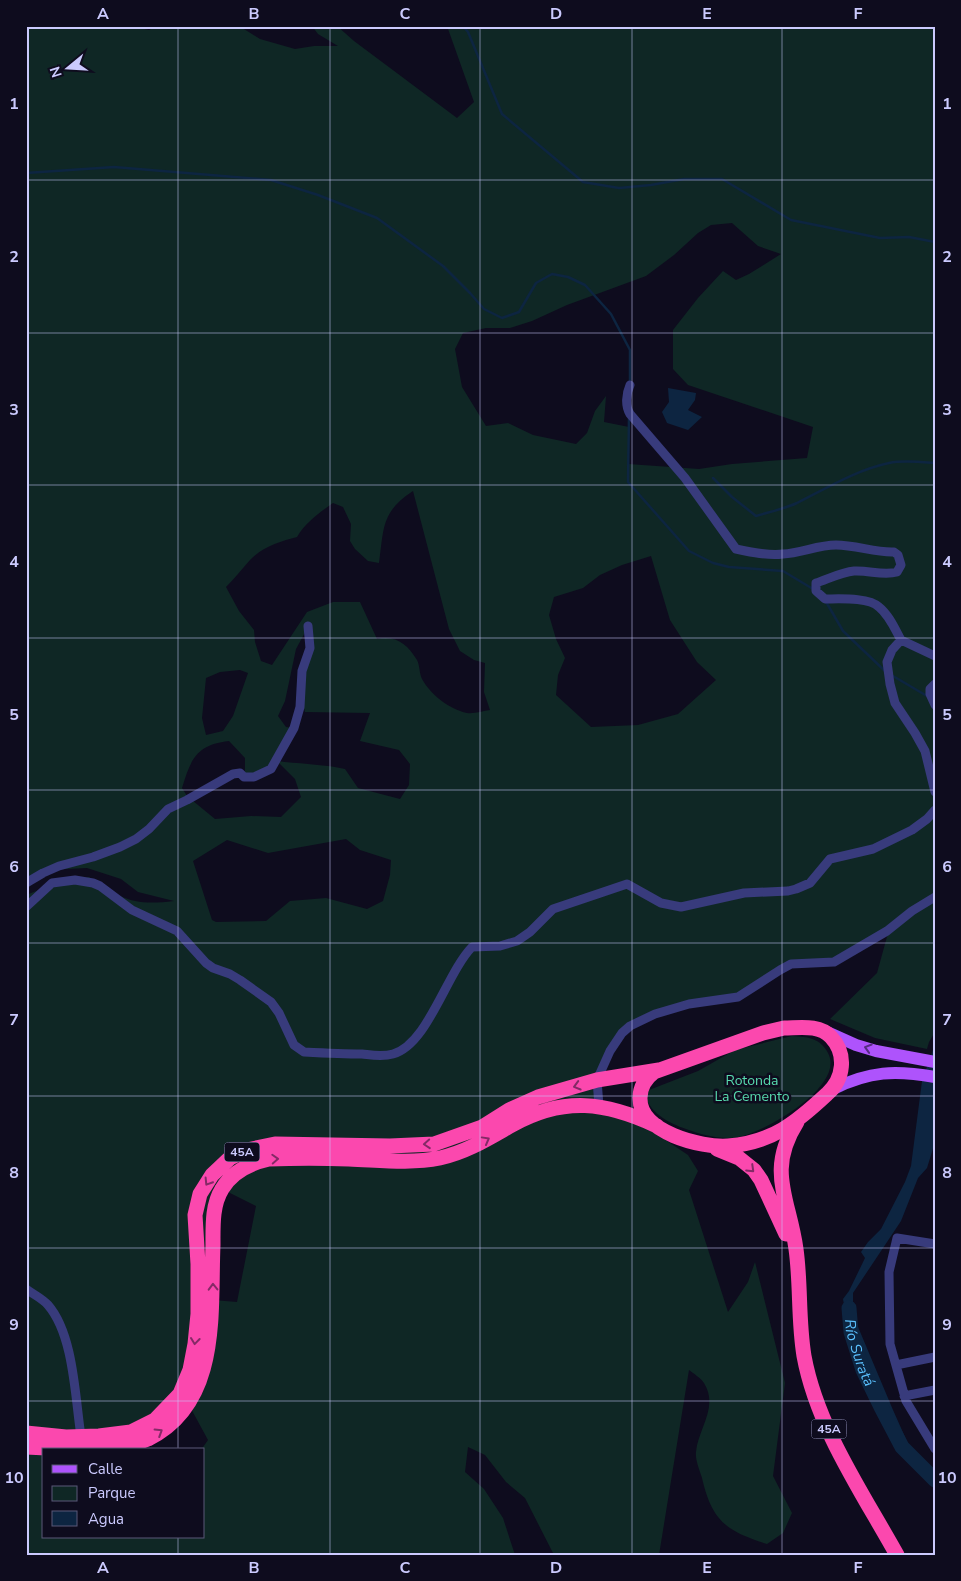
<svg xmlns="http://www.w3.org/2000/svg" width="961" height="1581" font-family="'Nunito Sans',sans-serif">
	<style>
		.green { fill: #0f2725; fill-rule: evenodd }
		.water { fill: #0d2541 }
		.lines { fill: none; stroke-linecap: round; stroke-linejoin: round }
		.stream { stroke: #0d2541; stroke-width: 2.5 }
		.river { stroke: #0d2541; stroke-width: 15 }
		.street { stroke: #383b7c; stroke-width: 9 }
		.primary { stroke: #ae53fc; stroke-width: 12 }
		.highway { stroke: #fb48ae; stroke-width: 15 }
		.oneway { stroke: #562c82 }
		.oneway2 { stroke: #842a66 }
		.grid { fill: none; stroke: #cbcafe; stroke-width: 1; stroke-opacity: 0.55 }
		.labels { text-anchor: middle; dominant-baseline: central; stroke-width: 5; stroke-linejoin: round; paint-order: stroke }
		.shield { fill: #0e0c1e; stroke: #9291bb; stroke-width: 1 }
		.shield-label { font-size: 12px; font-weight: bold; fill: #cbcafe }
		.park-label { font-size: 14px; fill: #58dcaf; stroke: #0e0c1e }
		.water-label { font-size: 15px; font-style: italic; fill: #5abffc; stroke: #0e0c1e }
		.neatline { fill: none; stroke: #cbcafe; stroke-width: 2 }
		.grid-label { font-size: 16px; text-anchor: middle; font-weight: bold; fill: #cbcafe }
	</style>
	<rect width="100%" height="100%" fill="#0e0c1e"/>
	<path class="green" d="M26,26H131L149,30L157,26H239L260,39L295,49L314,46H338L318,34L312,26H337L354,41L457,118L474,102L447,26H935V1032L929,1042L927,1049L875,1038L830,1019L877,973L888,933L841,958L779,969L748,995L687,1002L622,1033L597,1080L599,1106L643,1125L688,1155L698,1171L689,1190L728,1312L748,1282L755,1262L785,1383L773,1476L792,1513L783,1533L767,1544C726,1531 712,1521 702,1478C700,1471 695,1460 696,1452C698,1429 719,1407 704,1383C701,1378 694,1374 689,1370L659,1555H554L525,1498L506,1482L485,1455L468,1447L465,1472L484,1489L503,1518L515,1555H26V895L49,886L89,877C121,899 133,906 174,901L138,892L121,879L87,868L46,870L26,890ZM732,223L758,246L781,254L749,274L736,280L723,271L698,298L673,330V369L688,385L813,427L807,458L732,464L699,469L628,464L629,427L604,422L606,396L595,411L587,433L576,444L533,435L508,423L486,426L462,387L455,349L463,333L486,328H510L532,321L567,305L646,276L674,255L698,233L711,225ZM413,491L449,629L460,651L474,660L485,663L484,692L490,710C483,711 474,714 467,713C449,709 431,695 422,679C419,673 420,666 417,660C407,644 396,635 377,639L360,602H333L307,612L272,665L261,661L255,642L254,630L239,611L226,587C235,578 242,569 250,560C262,547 281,541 297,537C306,522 319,513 333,503L343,507L351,524L350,541L355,549L368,561L379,563C384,528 381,512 413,491ZM651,556L670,620L697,662L716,680L678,714L638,725L591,727L556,695L558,675L565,658L556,639L549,615L554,597L583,588L600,575L622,565ZM308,627L310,648L300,695L305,712L370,713L360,741L399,750L410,764L409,785L400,799L358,788L345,769C322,764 300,764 277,761L295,779L301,797L281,817L251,816L215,819L187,796L182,788C191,759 196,745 229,741L245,758V776L271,769L294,728L286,727L278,716L285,701L296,649ZM240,670L248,673L233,716L223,731L206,735L202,718L206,678L220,672ZM346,839L360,850L391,860L390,875L383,901L367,909L326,898L290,901L266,921L216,922L212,920L193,861L227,840L268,853ZM222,1189L256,1206L237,1302L213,1300ZM189,1405L208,1440L201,1450H204V1537H44V1450L146,1440Z
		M792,1036C808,1037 820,1038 828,1053C846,1086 765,1132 739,1137C720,1140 703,1135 686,1129C669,1123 653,1115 645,1097L649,1090L698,1071L735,1050Z"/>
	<path class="water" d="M668,388L696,393L695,400L688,410L702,417L688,430L667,423L662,412L669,402Z
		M935,1044V1142L927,1168L918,1178L901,1221L853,1293V1315L893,1410L909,1446L935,1475V1482L919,1470L910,1454L875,1383L863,1349L847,1321L843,1299L849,1291L865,1258L861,1252L868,1242L881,1229L905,1182L911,1166L922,1081Z"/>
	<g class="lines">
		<path class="stream" d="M463,26L468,32L502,114L583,182L619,188L651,185L684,179H722L791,220L880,238L909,237L935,242
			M26,173L114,167L271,180L318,195L377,218L443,266L470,293L484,309L502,318L519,312L536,283L552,274L568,277L585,285L611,314L630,350V382
			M629,417L628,482L689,551L713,563L729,567L783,571L813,589
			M713,478L732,497L756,516C769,512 784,509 797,503C827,488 856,470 889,463C904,460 920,462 935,463
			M825,600L843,631L886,672
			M893,676L927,696"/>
		<path class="river" id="s1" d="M849,1308L851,1332L863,1370L881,1407L902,1447L935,1480"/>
		<path class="street" d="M630,385C626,394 625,406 630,414L685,478L736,549C750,552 768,556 783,554C801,553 818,545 836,545C856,545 876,553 894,552L898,555L901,565L897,572C883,576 869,570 854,571C842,572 828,579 816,583V591L825,599C839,599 869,597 879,607C889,615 895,629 901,640
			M935,656L901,640L892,650L887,662L890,684L895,703L915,733L925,751L935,792
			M935,684L930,689V694L935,705
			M26,883L43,873L59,866L93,857L120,847L136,839L149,829L168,809L187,800L233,774L240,773L244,777H254L271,769L294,728L300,707L302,671L310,648L308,626
			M26,907L52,883L75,880L93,883L100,886L132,910L177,931L206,963L213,968L230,974L240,980L271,1002L279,1013L294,1045L304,1052C323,1053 343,1054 362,1054C372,1055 382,1057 393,1054C428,1044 446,974 472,947L500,946L517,941L530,932L553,909L627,884L661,903L681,907L744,893L788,891L796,889L810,883L830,859L873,849L912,830L927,819L935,810
			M599,1106L597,1080L610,1051L622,1033L630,1026L655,1014L689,1004L738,997L780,970L791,964L834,962L887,931L912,911L935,897
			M935,1244L897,1238L889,1272L890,1344L906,1401L935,1449
			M26,1289C33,1294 43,1299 48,1305C74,1335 75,1398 81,1436
			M896,1365L935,1357
			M904,1396L935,1390"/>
		<path class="primary" d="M827,1032L856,1045L876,1051L935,1062
			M833,1089C870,1071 895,1070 935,1077"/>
		<path class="highway" d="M784,1028C799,1028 819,1024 831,1037C847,1054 844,1079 827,1094C797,1122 772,1143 728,1146C701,1148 639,1132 640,1098C640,1087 646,1078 654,1072L763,1033Z
			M797,1122C766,1171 789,1198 796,1249C801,1285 798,1320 804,1356C817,1427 862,1492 897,1555
			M717,1149L739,1158L754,1170L761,1180L786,1234
			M26,1433L66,1437L99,1436L131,1432L155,1420L180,1394L190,1370L195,1344L198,1314V1264L195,1215L200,1194L212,1175L230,1158L247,1150L275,1144L390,1146L434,1144L482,1127L509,1110L538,1097L597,1080L659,1070
			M26,1447L88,1450
			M96,1450C113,1448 132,1446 148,1439C221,1403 210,1312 213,1245C213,1226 212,1205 222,1189C232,1172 251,1163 269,1159C296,1158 322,1158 349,1159C379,1160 410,1164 440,1158C467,1152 489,1138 512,1125C564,1096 606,1102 657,1126"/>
	</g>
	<defs><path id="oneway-chevron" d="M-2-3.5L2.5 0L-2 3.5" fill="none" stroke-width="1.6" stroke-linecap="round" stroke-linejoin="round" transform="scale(1.25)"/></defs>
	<use class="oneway" href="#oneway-chevron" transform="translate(868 1048) rotate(-163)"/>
	<g class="oneway2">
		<use href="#oneway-chevron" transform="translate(577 1086) rotate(164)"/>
		<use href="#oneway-chevron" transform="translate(486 1140) rotate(-29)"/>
		<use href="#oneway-chevron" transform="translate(427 1144) rotate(176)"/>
		<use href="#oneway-chevron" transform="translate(275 1159) rotate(-3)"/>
		<use href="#oneway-chevron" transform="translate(751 1169) rotate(44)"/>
		<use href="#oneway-chevron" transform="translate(208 1182) rotate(122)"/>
		<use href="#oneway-chevron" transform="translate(213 1287) rotate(-91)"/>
		<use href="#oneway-chevron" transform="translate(195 1341) rotate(97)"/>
		<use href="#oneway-chevron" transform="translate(159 1432) rotate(-32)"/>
	</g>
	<path class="grid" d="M178,26V1450M330,26V1555M480,26V1555M632,26V1555M782,26V1555M26,180H935M26,333H935M26,485H935M26,638H935M26,790H935M26,943H935M26,1096H935M26,1248H935M26,1401H935M178,1537V1555"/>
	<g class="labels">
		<g class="shield">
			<rect x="224.5" y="1142.5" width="35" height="19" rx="4"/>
			<rect x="811.5" y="1419.5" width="35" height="19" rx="4"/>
		</g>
		<g class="shield-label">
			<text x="242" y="1152">45A</text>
			<text x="829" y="1429">45A</text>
		</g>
		<g class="park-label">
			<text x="752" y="1080">Rotonda<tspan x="752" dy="16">La Cemento</tspan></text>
		</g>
		<g class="water-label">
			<text stroke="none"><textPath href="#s1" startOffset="46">Río Suratá</textPath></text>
		</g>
	</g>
	<rect width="961" height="1581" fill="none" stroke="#0e0c1e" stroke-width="55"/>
	<rect x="42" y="1448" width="162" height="90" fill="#0e0c1e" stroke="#5a5878"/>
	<rect x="52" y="1465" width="25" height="8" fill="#ae53fc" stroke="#5a5878"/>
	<text x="88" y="1474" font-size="15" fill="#cbcafe">Calle</text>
	<rect x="52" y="1486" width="25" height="15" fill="#0f2725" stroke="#5a5878"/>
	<text x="88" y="1498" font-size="15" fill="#cbcafe">Parque</text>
	<rect x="52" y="1511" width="25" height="15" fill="#0d2541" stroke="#5a5878"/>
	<text x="88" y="1524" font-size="15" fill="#cbcafe">Agua</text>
	<g transform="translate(68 68) rotate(252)" stroke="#0e0c1e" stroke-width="4" paint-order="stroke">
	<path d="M0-4L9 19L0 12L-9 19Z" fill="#cbcafe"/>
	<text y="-8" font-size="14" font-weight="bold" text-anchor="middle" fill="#cbcafe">N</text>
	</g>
	<rect x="28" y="28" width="906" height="1526" class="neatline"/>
	<g class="grid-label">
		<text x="103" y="19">A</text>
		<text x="254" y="19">B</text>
		<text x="405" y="19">C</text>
		<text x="556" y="19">D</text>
		<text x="707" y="19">E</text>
		<text x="858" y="19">F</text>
		<text x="14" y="109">1</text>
		<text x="947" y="109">1</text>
		<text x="14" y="262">2</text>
		<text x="947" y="262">2</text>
		<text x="14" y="415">3</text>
		<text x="947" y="415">3</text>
		<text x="14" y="567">4</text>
		<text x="947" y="567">4</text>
		<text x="14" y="720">5</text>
		<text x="947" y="720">5</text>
		<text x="14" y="872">6</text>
		<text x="947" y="872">6</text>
		<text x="14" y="1025">7</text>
		<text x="947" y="1025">7</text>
		<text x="14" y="1178">8</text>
		<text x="947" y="1178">8</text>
		<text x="14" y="1330">9</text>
		<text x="947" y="1330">9</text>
		<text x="14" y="1483">10</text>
		<text x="947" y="1483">10</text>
		<text x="103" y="1573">A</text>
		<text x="254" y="1573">B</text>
		<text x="405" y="1573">C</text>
		<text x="556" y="1573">D</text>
		<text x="707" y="1573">E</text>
		<text x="858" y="1573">F</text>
	</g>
</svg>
